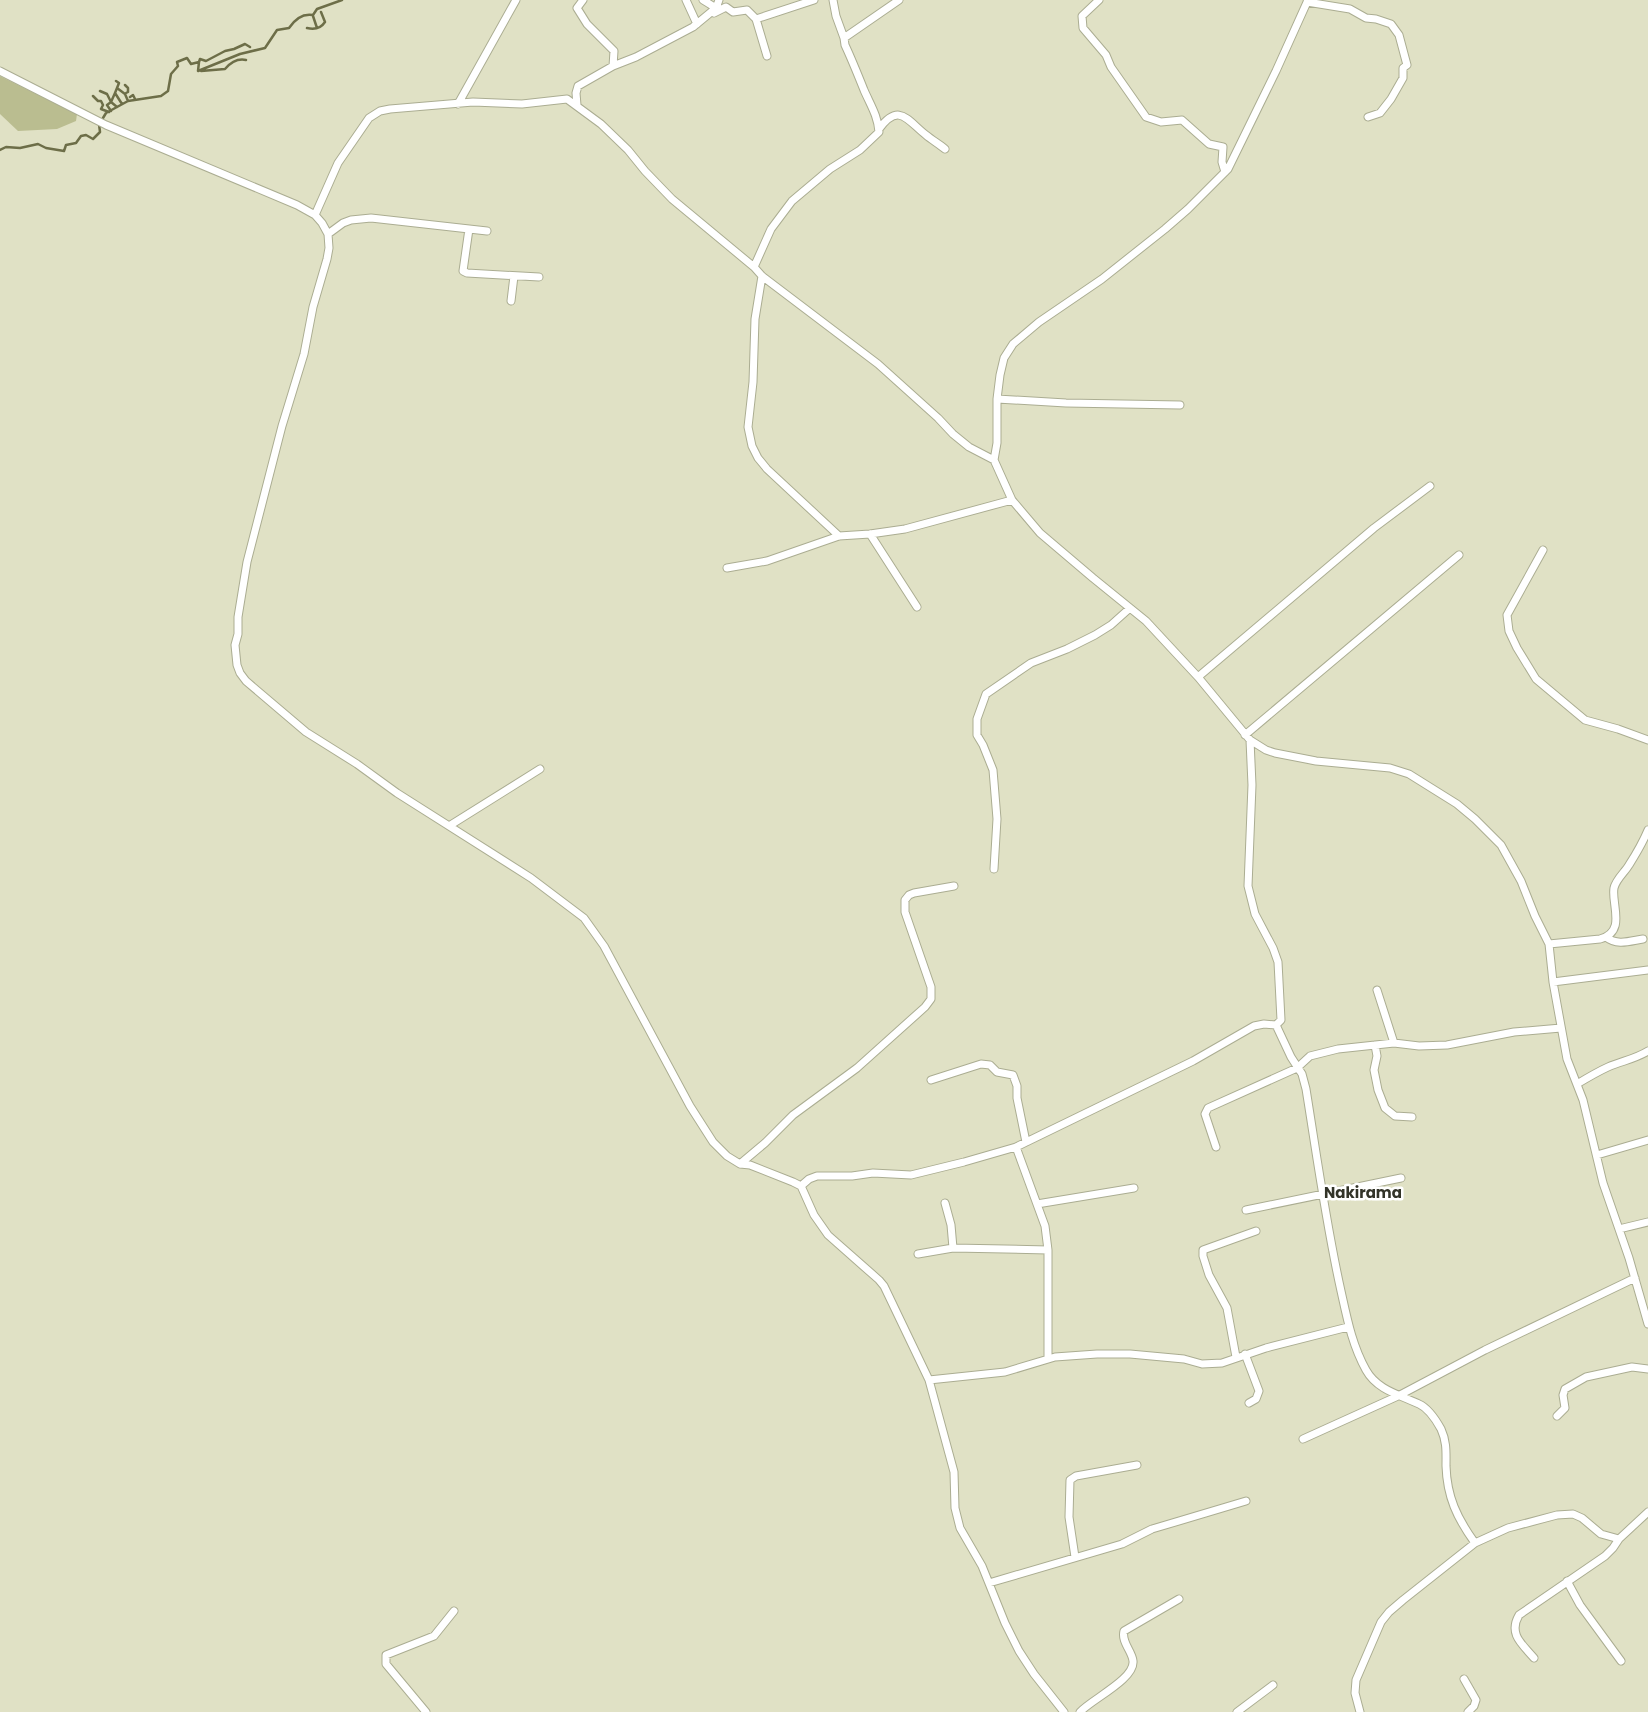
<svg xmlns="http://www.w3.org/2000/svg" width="1648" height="1712" font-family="Poppins,sans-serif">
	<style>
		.green { fill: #babd90 }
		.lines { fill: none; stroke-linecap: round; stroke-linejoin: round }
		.stream { stroke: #6d6e48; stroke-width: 2.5 }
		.minor-casing { stroke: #abad92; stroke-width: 9 }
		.minor { stroke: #fff; stroke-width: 7 }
		.labels { text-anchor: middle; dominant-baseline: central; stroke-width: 5; stroke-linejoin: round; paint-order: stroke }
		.quarter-label { font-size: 15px; font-weight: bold; fill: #323328; stroke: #fff }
	</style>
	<rect width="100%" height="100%" fill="#e0e1c5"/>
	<path class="green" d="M0,76L77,114L76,121L57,129L18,131L0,114Z"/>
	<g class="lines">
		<path class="stream" d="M313,16L317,28
			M307,28C315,30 321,28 325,22L321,12
			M199,62L200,59L206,61L225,51L234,49L245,44L250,47
			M201,71L225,69C231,62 237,58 246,60
			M116,81L119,83L117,88L125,94L128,101
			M125,85L128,88V92L126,93
			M117,88L115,93L122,104
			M100,91L107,94L111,102L107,105L111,111
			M115,93L111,102L117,107
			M93,96L98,101H101L103,105L101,109L109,112
			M130,97L133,95L135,99
			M103,118L106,113L128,101L161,96L168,91L171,74L178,66L177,62L187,58L191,64L199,62L198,71L240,54L265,48L277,30L289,28C295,19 302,13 313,15L317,9L342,0
			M0,150L6,147L20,148L38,144L46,148L64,151L66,145L76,143L81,136L86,135L93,139L100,132L99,124"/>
		<g class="minor-casing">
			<path id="minor" d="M686,0L697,24
				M703,0L716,8
				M833,0L836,16L844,38
				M1099,0L1082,16L1083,28L1106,55L1111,67L1146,117L1161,122L1182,120L1209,144L1223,147L1222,162L1225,172
				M1308,0L1276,71L1228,169L1188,209L1165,229L1102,279L1039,322L1013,344L1004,358L1000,375L997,399V443L994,460L1012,500L1040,533L1093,578L1146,621L1198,677L1250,740L1266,750L1275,753L1316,761L1390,768L1409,774L1457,804L1475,819L1501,845L1521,881L1535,916L1549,944L1553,982L1567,1059L1583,1100L1603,1183L1629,1258L1648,1324
				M1307,2L1350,9L1366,18L1376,19L1391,24L1399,35L1407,65L1403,68V78L1391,99L1380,113L1368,117
				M714,13L726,7L733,12L747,10L756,19L814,0
				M756,19L767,56
				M613,66L636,57L693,27L716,8L719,0
				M0,71L106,125L297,205L315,215
				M458,104L516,0
				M577,105L576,93L578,86L613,66L614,51L587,24L577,8L583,0
				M879,129C899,102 907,120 926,135C932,140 939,144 945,149
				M469,229L463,271L467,273L539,277
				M328,234L343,223L351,220L371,218L487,231
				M754,267L771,229L792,201L830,169L860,150L879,132C878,116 870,104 864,90C858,75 852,60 845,45L844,38L899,0
				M762,276L755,319L753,382L748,427L752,446L758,458L767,469L839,536
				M511,301L514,276
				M997,399L1066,403L1180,405
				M994,460L969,447L953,434L938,418L878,364L762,276L754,267L672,199L645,171L628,150L601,124L567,99L522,104L473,102L390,109L380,111L369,118L338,163L315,215L322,223L328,234L329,248L327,259L313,307L304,354L282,426L247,562L238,617V634L235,645L237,665L240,673L246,681L306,732L357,764L397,793L531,878L584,918L604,946L690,1106L713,1142L727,1156L740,1164L750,1165L793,1182L801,1186L814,1215L828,1235L879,1280L884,1286L929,1380L954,1472L955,1508L960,1528L982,1566L1005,1623L1019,1651L1034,1674L1064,1712
				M870,534L917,607
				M1543,550L1507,615L1509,631L1517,648L1536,679L1585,720L1618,729L1648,740
				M727,568L767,561L839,536L870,534L905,529L1012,500
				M1198,677L1374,528L1430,486
				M1245,735L1459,555
				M1250,740L1252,785L1248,886L1255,914L1273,948L1278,962L1281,1020L1276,1025L1291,1057L1302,1074L1306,1089C1317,1157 1326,1224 1341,1291C1347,1318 1352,1345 1366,1370C1377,1390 1400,1395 1419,1404C1428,1408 1436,1420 1441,1429C1447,1442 1446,1453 1446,1466C1447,1497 1457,1518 1475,1543
				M449,826L540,769
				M994,869L997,819L993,770L983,745L977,735V719L986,694L1031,663L1067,649L1095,635L1111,625L1130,608
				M1606,937C1617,946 1630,941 1643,939
				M1549,944L1600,939C1627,932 1611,904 1614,888C1616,879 1625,872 1629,865C1636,854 1643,842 1648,830
				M1553,982L1648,970
				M1377,990L1394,1043
				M1375,1045L1377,1056L1374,1070L1378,1090L1385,1108L1395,1116L1412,1117
				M931,1080L981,1064L990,1065L997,1072L1013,1075L1017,1086V1098L1026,1142
				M1577,1084C1587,1078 1597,1072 1608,1067C1622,1061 1635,1059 1648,1051
				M1016,1147L1045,1226L1048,1250V1358
				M1216,1147L1205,1114L1208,1108L1297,1068L1310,1056L1338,1049L1394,1043L1419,1046L1447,1045L1514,1032L1561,1028
				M1597,1155L1648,1140
				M740,1164L765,1143L793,1115L857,1068L925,1007L931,999V987L905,912V900L909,895L914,893L954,886
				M801,1186L809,1179L817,1176H852L873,1173L911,1175L964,1162L1016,1147L1193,1061L1254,1026L1264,1024L1276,1025
				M945,1203L951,1225L953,1248
				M1037,1204L1134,1188
				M1246,1210L1401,1178
				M1619,1229L1648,1222
				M918,1254L953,1248L1048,1250
				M1245,1354L1259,1391L1256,1399L1249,1403
				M1236,1357L1227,1308L1209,1275L1203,1256V1250L1256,1231
				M929,1380L1005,1372L1055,1357L1097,1354H1130L1184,1359L1202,1364L1222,1363L1266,1348L1348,1327
				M1557,1416L1565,1408L1563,1395L1565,1389L1586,1377L1632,1367L1648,1369
				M1303,1439L1398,1396L1485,1350L1635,1278
				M1075,1557L1069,1517L1070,1480L1076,1476L1137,1465
				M1567,1581L1580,1605L1621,1661
				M989,1583L1122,1544L1152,1529L1246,1501
				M1534,1658C1522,1644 1508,1634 1519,1615L1605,1556L1613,1548L1619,1539
				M1464,1679L1476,1700L1474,1706L1468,1712
				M426,1712L386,1664V1655L434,1636L454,1611
				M1080,1712C1092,1699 1135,1679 1133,1661C1132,1651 1121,1642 1124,1631L1179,1599
				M1237,1712L1273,1685
				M1360,1712L1355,1693L1356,1680L1381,1622L1389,1612L1403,1600L1475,1543L1508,1528L1557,1515L1573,1514L1582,1518L1601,1534L1619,1539L1648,1512"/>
		</g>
		<use href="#minor" class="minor"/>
	</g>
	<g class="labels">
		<g class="quarter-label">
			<text x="1363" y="1192">Nakirama</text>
		</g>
	</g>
</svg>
